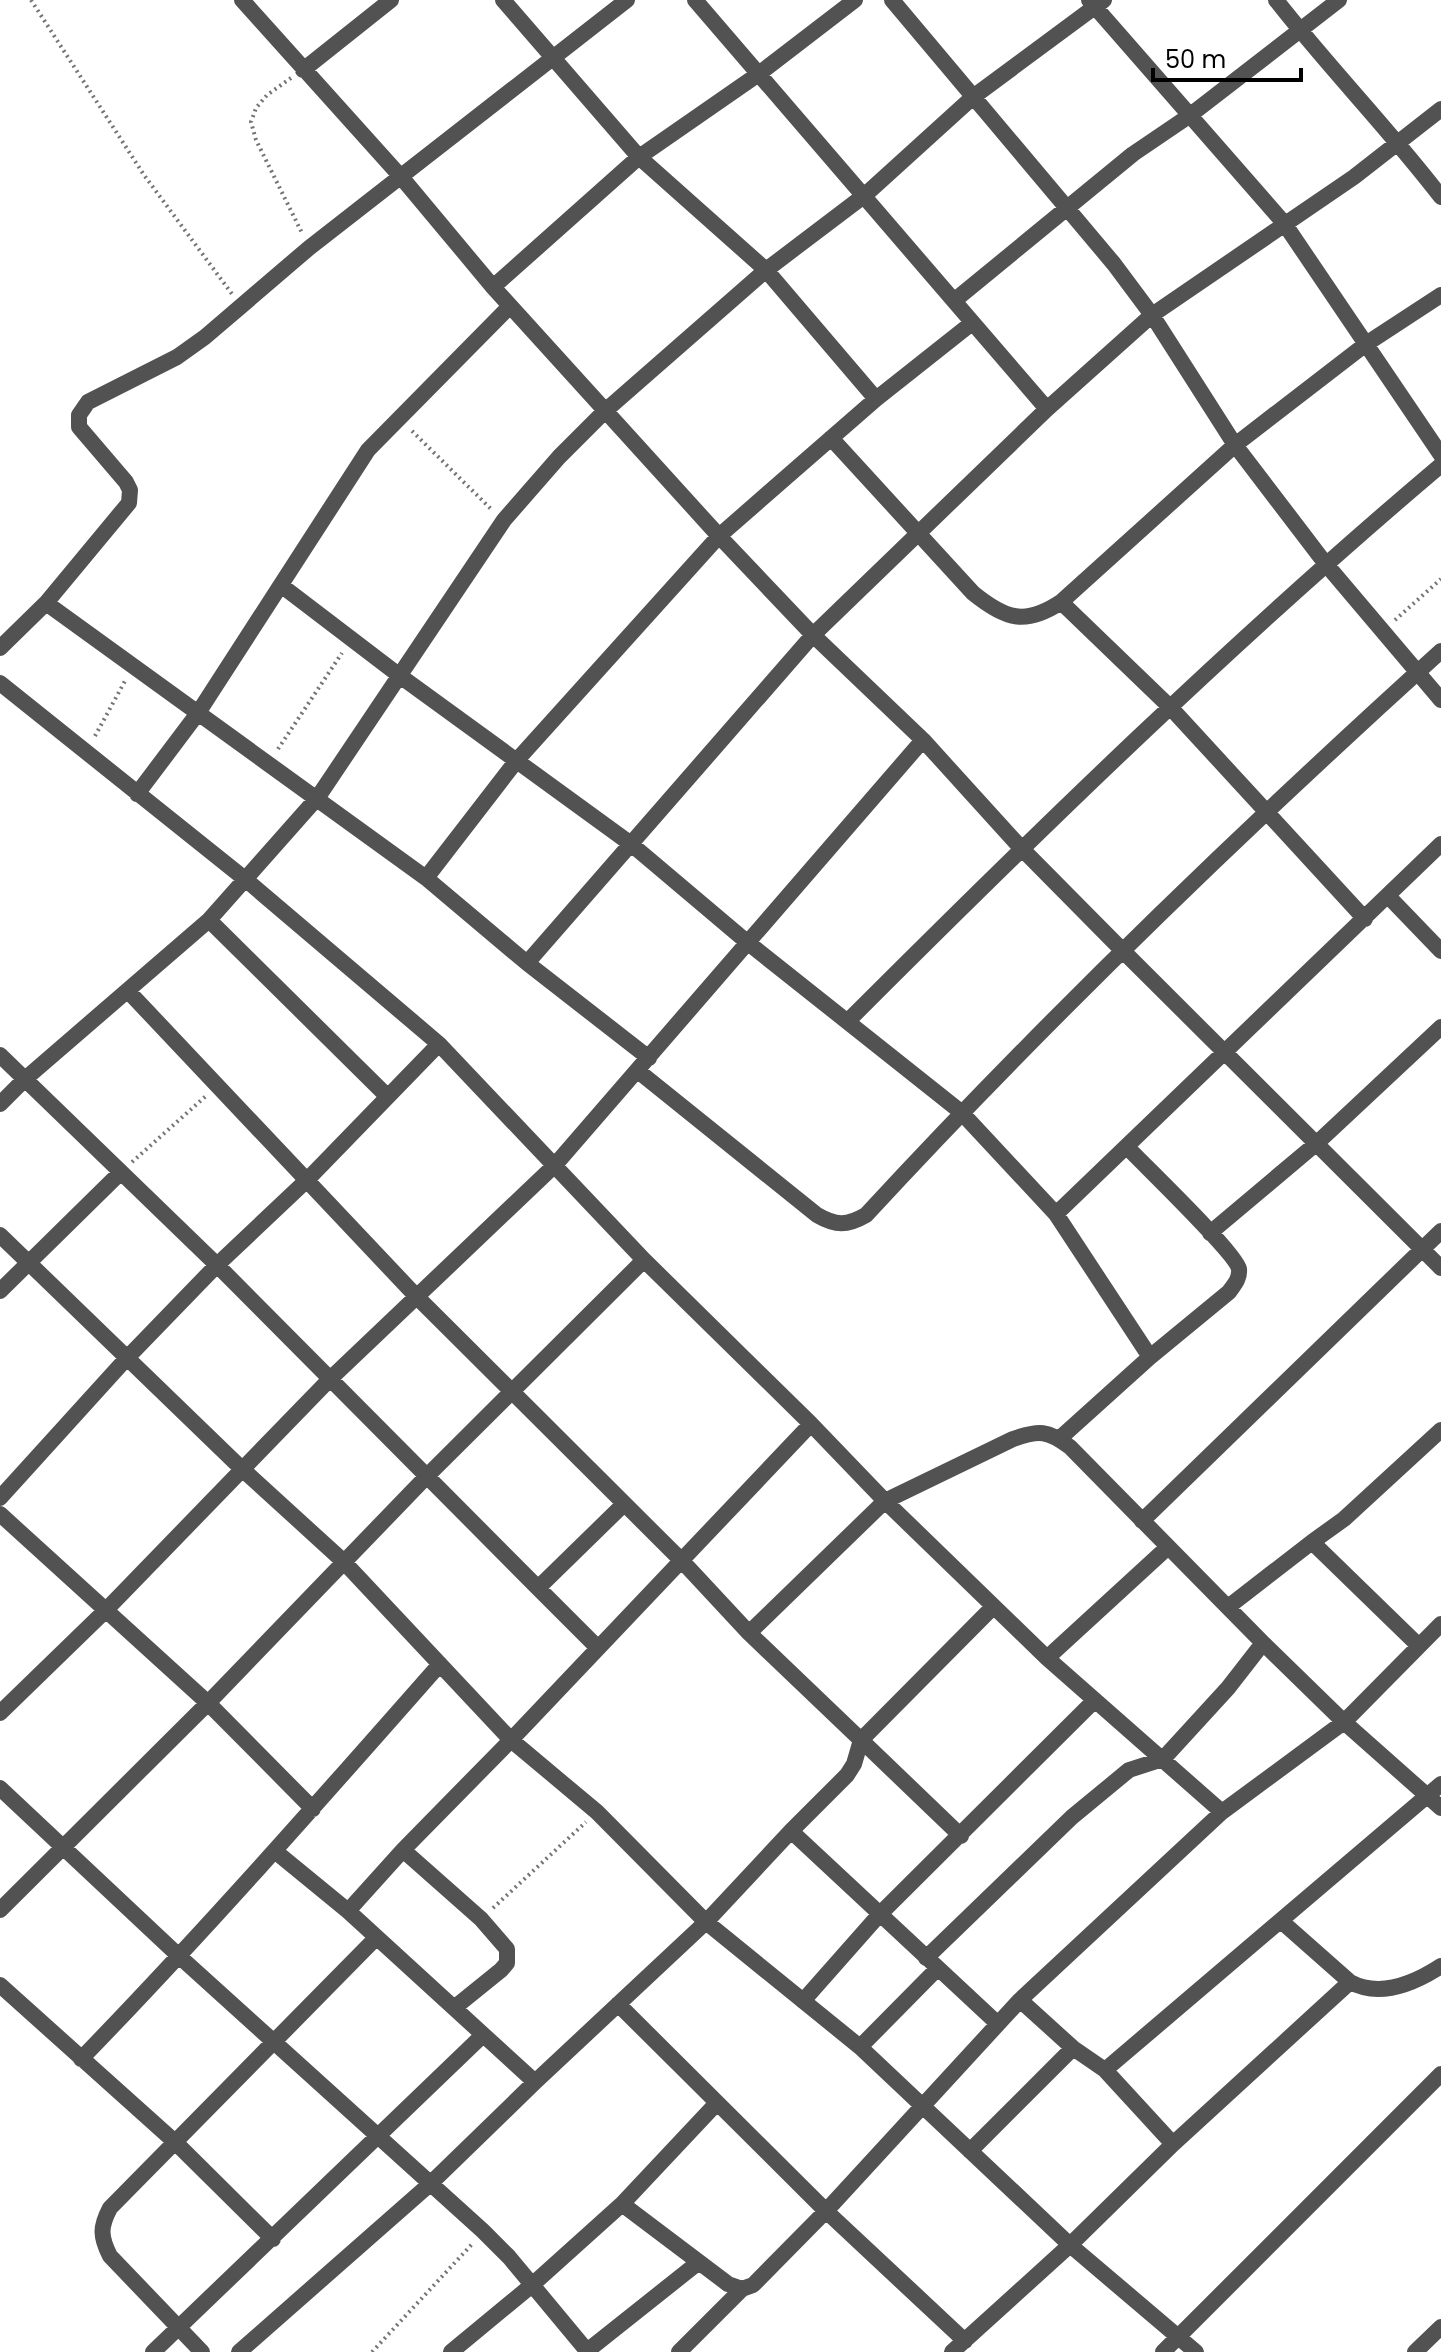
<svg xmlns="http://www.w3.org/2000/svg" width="1441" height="2352" font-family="Poppins,sans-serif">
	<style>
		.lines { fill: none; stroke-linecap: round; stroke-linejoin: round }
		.path { stroke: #747474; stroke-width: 4; stroke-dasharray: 2 4; stroke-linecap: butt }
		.minor { stroke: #525252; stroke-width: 16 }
	</style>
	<rect width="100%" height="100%" fill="#fff"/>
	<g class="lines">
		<path class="path" d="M31,0L144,175L232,294
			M291,78L267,95L256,108L251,122L256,140L302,233
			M412,431L491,509
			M1395,620L1441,579
			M95,736L125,681
			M278,749L342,653
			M132,1162L206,1096
			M493,1908L586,1822
			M372,2352L474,2242"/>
		<path class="minor" d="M242,0L402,178L493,287L719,536L813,635L923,740L1021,848L1124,952L1441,1268
			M503,0L639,157L766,270L876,399
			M695,0L1047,409
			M892,0L1114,264L1152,315L1235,445L1325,563L1441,700
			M1089,0L1284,223L1441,455
			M1276,0C1329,68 1389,129 1441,197
			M303,70L391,0
			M493,287L639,157L760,73L855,0
			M955,300L1133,154L1189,116L1339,0
			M831,438L973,593C1005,619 1025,626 1061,602L1235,445L1366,344L1441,295
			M282,586L400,676L631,844L747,942L961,1112L1056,1214L1150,1357L1059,1439
			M1061,602L1170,707L1365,919
			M46,603L129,503L130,490L126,482L79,427V415L88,402L177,357L205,337L309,248L627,0
			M0,648L46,603L426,878L527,963L649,1058
			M0,683L245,879L439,1044L644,1260L811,1424L885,1501L1047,1658L1222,1812
			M137,794L198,713L368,450L510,306
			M426,878L517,760L719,536L876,399L972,323
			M1388,896L1441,951
			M209,920L387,1096
			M527,963L813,635L1047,409L1152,315L1354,177L1441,109
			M128,991L417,1297L682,1561L749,1633L861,1740L854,1764L847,1775L791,1831
			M848,1021C1040,829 1234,640 1441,465
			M0,1055L217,1265L538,1588
			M638,1071L817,1215C836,1226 847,1226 866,1215C1048,1018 1242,831 1441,651
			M0,1104L25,1079L209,920L318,797L504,520L559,457L605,411L766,270L865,195L973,97L1104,0
			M1127,1147C1144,1165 1236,1253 1239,1269C1240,1279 1234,1285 1229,1292L1150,1357
			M1056,1214L1441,844
			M1210,1233L1317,1143L1441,1027
			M0,1235L241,1468L343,1561L511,1740L597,1812L706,1922L860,2047L1070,2245L1196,2352
			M0,1291L121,1172
			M0,1498L126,1359L217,1265L307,1180L439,1044
			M0,1514L208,1703L313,1809
			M1142,1521L1441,1231
			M1228,1607L1312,1542
			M749,1633L885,1501L1013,1439C1039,1430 1048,1430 1070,1447L1263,1643L1344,1722L1441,1808
			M1419,1646L1312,1542L1344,1519L1441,1430
			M598,1648L538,1588L624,1504
			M1047,1658L1168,1547
			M0,1713L104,1612L329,1380L555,1165L923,740
			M0,1788L180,1957L483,2231L509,2257L588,2352
			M961,1836L861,1740L993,1607
			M403,1850L481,1919L507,1949V1963L501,1970L454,2008
			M276,1852L348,1911
			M0,1910L208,1703L428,1475L644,1260
			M1281,1921L1350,1982C1380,1998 1415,1983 1441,1966
			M926,1958L1072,1817L1129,1770L1163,1759L1228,1688L1263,1643
			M0,1985L175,2142L273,2239
			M1020,2000L1073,2048L1105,2070L1441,1784
			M803,2001L879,1915L1094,1701
			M618,2004L826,2211L965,2341
			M860,2047L937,1969
			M81,2059C205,1931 322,1798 440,1664
			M1105,2070L1173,2144
			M535,2082L348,1911L403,1850L511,1740L811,1424
			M970,2151L1073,2048
			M622,2204L728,2284L742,2289L753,2285L826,2211L1020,2000L1222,1812L1344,1722L1441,1624
			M587,2351L699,2262
			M153,2352L483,2035
			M202,2352L110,2256C100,2236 100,2227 110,2208L376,1938
			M239,2352L430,2184L535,2082L706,1922L791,1831L997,2023
			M451,2352L532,2285L622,2204L716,2104
			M679,2352L742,2289
			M952,2352L1070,2245L1173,2144L1350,1982
			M1163,2352L1441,2074
			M1415,2352L1441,2327"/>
	</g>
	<path d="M1153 68v12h148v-12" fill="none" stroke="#000000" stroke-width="4"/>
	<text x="1165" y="68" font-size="24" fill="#000000" stroke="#ffffff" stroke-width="6" paint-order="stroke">50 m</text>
</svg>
